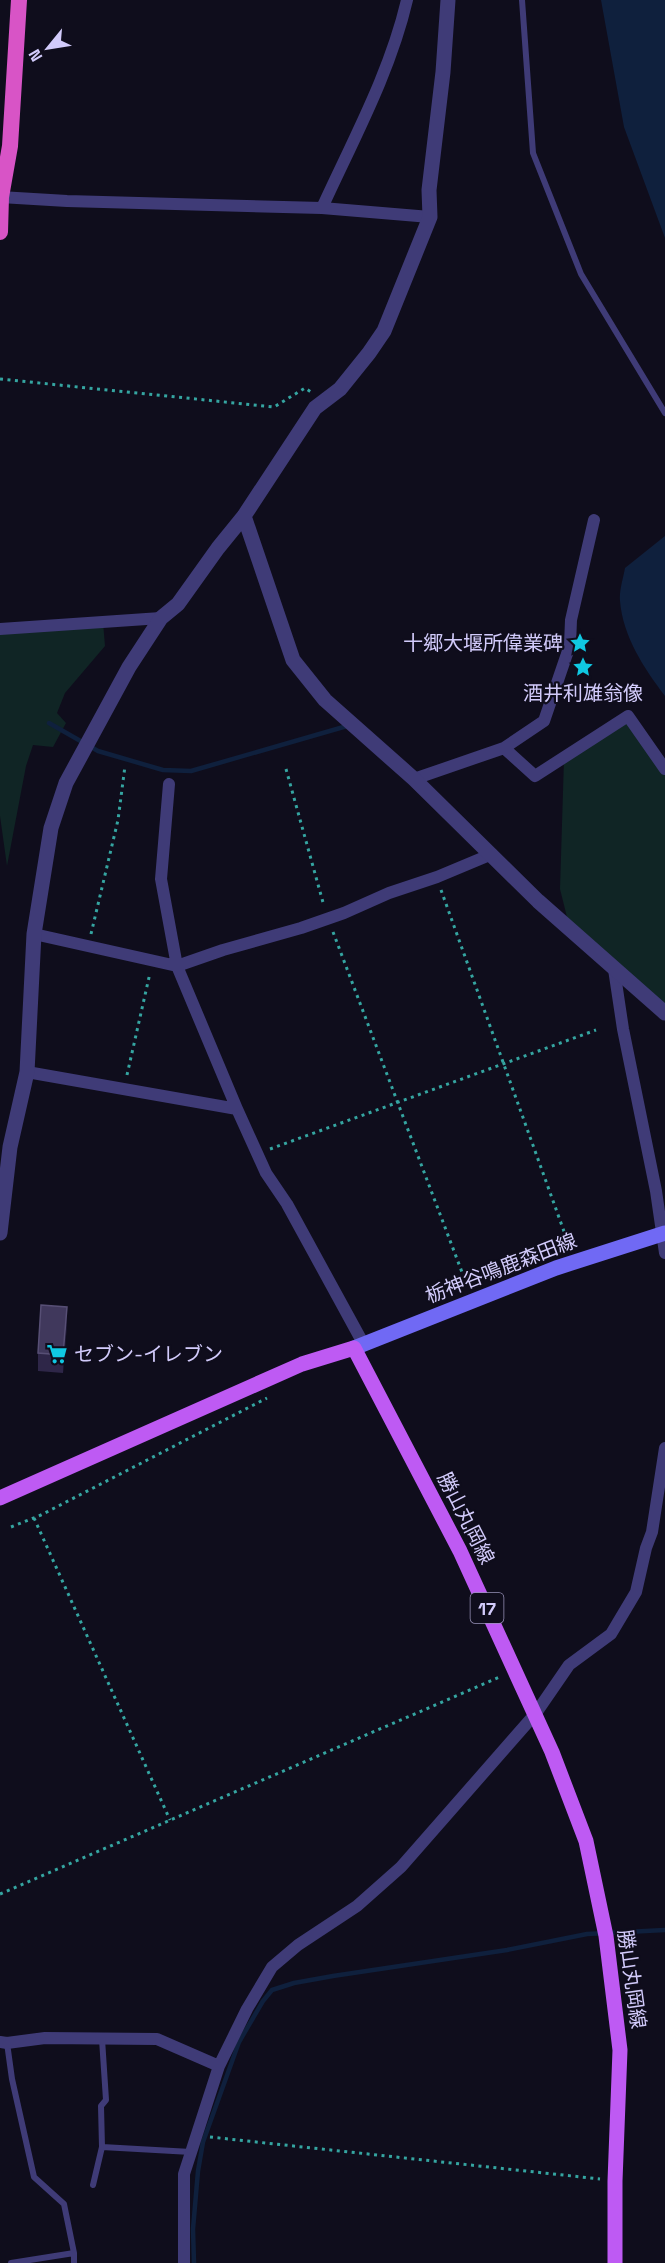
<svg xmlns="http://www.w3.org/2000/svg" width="665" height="2263" font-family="'Space Grotesk','Noto Sans JP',sans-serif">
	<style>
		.green { fill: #102525 }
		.water { fill: #0f203d }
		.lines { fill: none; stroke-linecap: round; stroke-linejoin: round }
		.stream { stroke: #0f203d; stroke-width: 4.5 }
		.path { stroke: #35a5a1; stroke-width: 3; stroke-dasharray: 3 4.5; stroke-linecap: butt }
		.service { stroke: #3f3b77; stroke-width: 6 }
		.minor { stroke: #3f3b77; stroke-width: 12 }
		.tertiary { stroke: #3f3b77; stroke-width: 15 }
		.secondary { stroke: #7069f4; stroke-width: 15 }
		.primary { stroke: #be5af3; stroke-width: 15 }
		.trunk { stroke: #d854c6; stroke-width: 16 }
		.wall { fill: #2e2648 }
		.shaded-wall { fill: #1a152f }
		.building { fill: #40385c; stroke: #574f75; stroke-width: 1.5 }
		.labels { text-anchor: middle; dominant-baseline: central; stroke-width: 4.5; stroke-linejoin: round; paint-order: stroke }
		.shield { fill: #0f0d1c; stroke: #9892b8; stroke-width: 1.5 }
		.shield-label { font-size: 18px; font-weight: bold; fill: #d2cbfb }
		.poi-label { font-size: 20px; fill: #d2cbfb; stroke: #0f0d1c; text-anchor: end }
		.street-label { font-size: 20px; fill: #d2cbfb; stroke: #0f0d1c }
	</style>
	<rect width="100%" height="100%" fill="#0f0d1c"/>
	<path class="green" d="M103,622L105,646L65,693L57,713L66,723L53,747L33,745L26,766L7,866L0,816V629Z
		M628,716L665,771V1009L568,921L560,889L564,759Z"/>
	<path class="water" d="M601,0H665V238L624,127Z
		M665,536V696C644,668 623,637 620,601C619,591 623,579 625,568Z"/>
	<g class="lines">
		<path class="stream" d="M49,723L98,751L163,770L191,771L347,726
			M194,2263L193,2229L198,2171L203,2142L239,2042L263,2001L272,1990L294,1983L333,1976L507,1950L587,1934L665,1930"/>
		<path class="path" d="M0,379L274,407L305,388L311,392
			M286,769L324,906
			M441,890L570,1248
			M333,932L468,1288
			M91,934L118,820L125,766
			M127,1075L150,973
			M270,1149L596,1030
			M34,1518L170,1820
			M11,1527L41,1515L267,1398
			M0,1894L502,1676
			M210,2137L600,2179"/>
		<path class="service" d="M522,0L533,153L581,274L665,413
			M7,2043L12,2079L34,2177L64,2204L74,2253
			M102,2147L191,2152
			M93,2185L102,2147L101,2106L106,2100L102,2039
			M11,2263L74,2253V2263"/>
		<path class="minor" d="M0,197L67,201L322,208L430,217
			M322,208C353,140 390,73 407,0
			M0,629L161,618
			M504,748L544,721L570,645L571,620L594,520
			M414,779L504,748L535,776L628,716L665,769
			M169,784L161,879L177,966L237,1109
			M34,934L177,966L223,950L301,928L344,913L389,893L437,877L492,854
			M614,969L623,1029L656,1191L665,1253
			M27,1072L237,1109L266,1173L287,1204L363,1343
			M0,2042L7,2043L45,2038L157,2039L219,2066L247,2009L272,1967L298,1945L357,1906L401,1867L536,1713L569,1665L611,1634L636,1592L646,1548L652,1532L665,1448
			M184,2263V2174L219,2066"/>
		<path class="tertiary" d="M244,516L293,660L325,700L414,779L538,901L665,1013
			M0,1233L10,1147L27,1072L34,934L51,828L66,783L129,667L161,618L178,604L218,548L244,516L315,408L340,389L369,353L384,331L430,217L429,190L443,72L448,0"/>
		<path class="secondary" d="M354,1348L556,1268L665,1233"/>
		<path class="primary" d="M0,1498L302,1364L354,1348L460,1551L552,1752L586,1841L606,1936L620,2050L615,2181V2263"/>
		<path class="trunk" d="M0,232L1,197L10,146L19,0"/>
	</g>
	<path class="wall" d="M67,1324L63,1373L38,1371V1353Z"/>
	<path class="shaded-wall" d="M67,1307V1324L63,1373V1355Z"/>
	<path class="building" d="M41,1305L67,1307L63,1355L38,1353Z"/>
	<defs>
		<g id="sight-bare" transform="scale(1.62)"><path d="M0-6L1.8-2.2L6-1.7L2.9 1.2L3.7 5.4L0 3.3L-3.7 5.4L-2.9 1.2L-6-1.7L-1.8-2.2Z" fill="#10c8e2" stroke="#0f0d1c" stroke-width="2.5" paint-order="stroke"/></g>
		<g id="supermarket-bare" transform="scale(1.62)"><path d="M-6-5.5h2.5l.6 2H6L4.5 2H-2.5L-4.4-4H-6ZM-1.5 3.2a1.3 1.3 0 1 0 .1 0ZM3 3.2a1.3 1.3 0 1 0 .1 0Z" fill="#10c8e2" stroke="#0f0d1c" stroke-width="2.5" paint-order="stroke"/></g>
	</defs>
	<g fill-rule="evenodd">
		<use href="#sight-bare" x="580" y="643"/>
		<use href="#sight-bare" x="583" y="667"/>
		<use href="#supermarket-bare" x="57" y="1354"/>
	</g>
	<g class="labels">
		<rect class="shield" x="470.5" y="1593" width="33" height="30" rx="4.5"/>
		<g class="shield-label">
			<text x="487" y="1608">17</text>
		</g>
		<g class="poi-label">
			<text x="563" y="643">十郷大堰所偉業碑</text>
			<text x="583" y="693" text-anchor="middle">酒井利雄翁像</text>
			<text x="74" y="1354" text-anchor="start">セブン-イレブン</text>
		</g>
		<g class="street-label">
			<text transform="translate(501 1268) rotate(-21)">栃神谷鳴鹿森田線</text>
			<text transform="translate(466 1518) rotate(63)">勝山丸岡線</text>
			<text transform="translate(632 1979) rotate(82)">勝山丸岡線</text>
		</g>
	</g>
	<g transform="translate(48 48) rotate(240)" stroke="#0f0d1c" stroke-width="4.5" paint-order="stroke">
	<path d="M0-4.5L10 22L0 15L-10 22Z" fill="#d2cbfb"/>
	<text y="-9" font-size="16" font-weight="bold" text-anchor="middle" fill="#d2cbfb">N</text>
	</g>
</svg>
